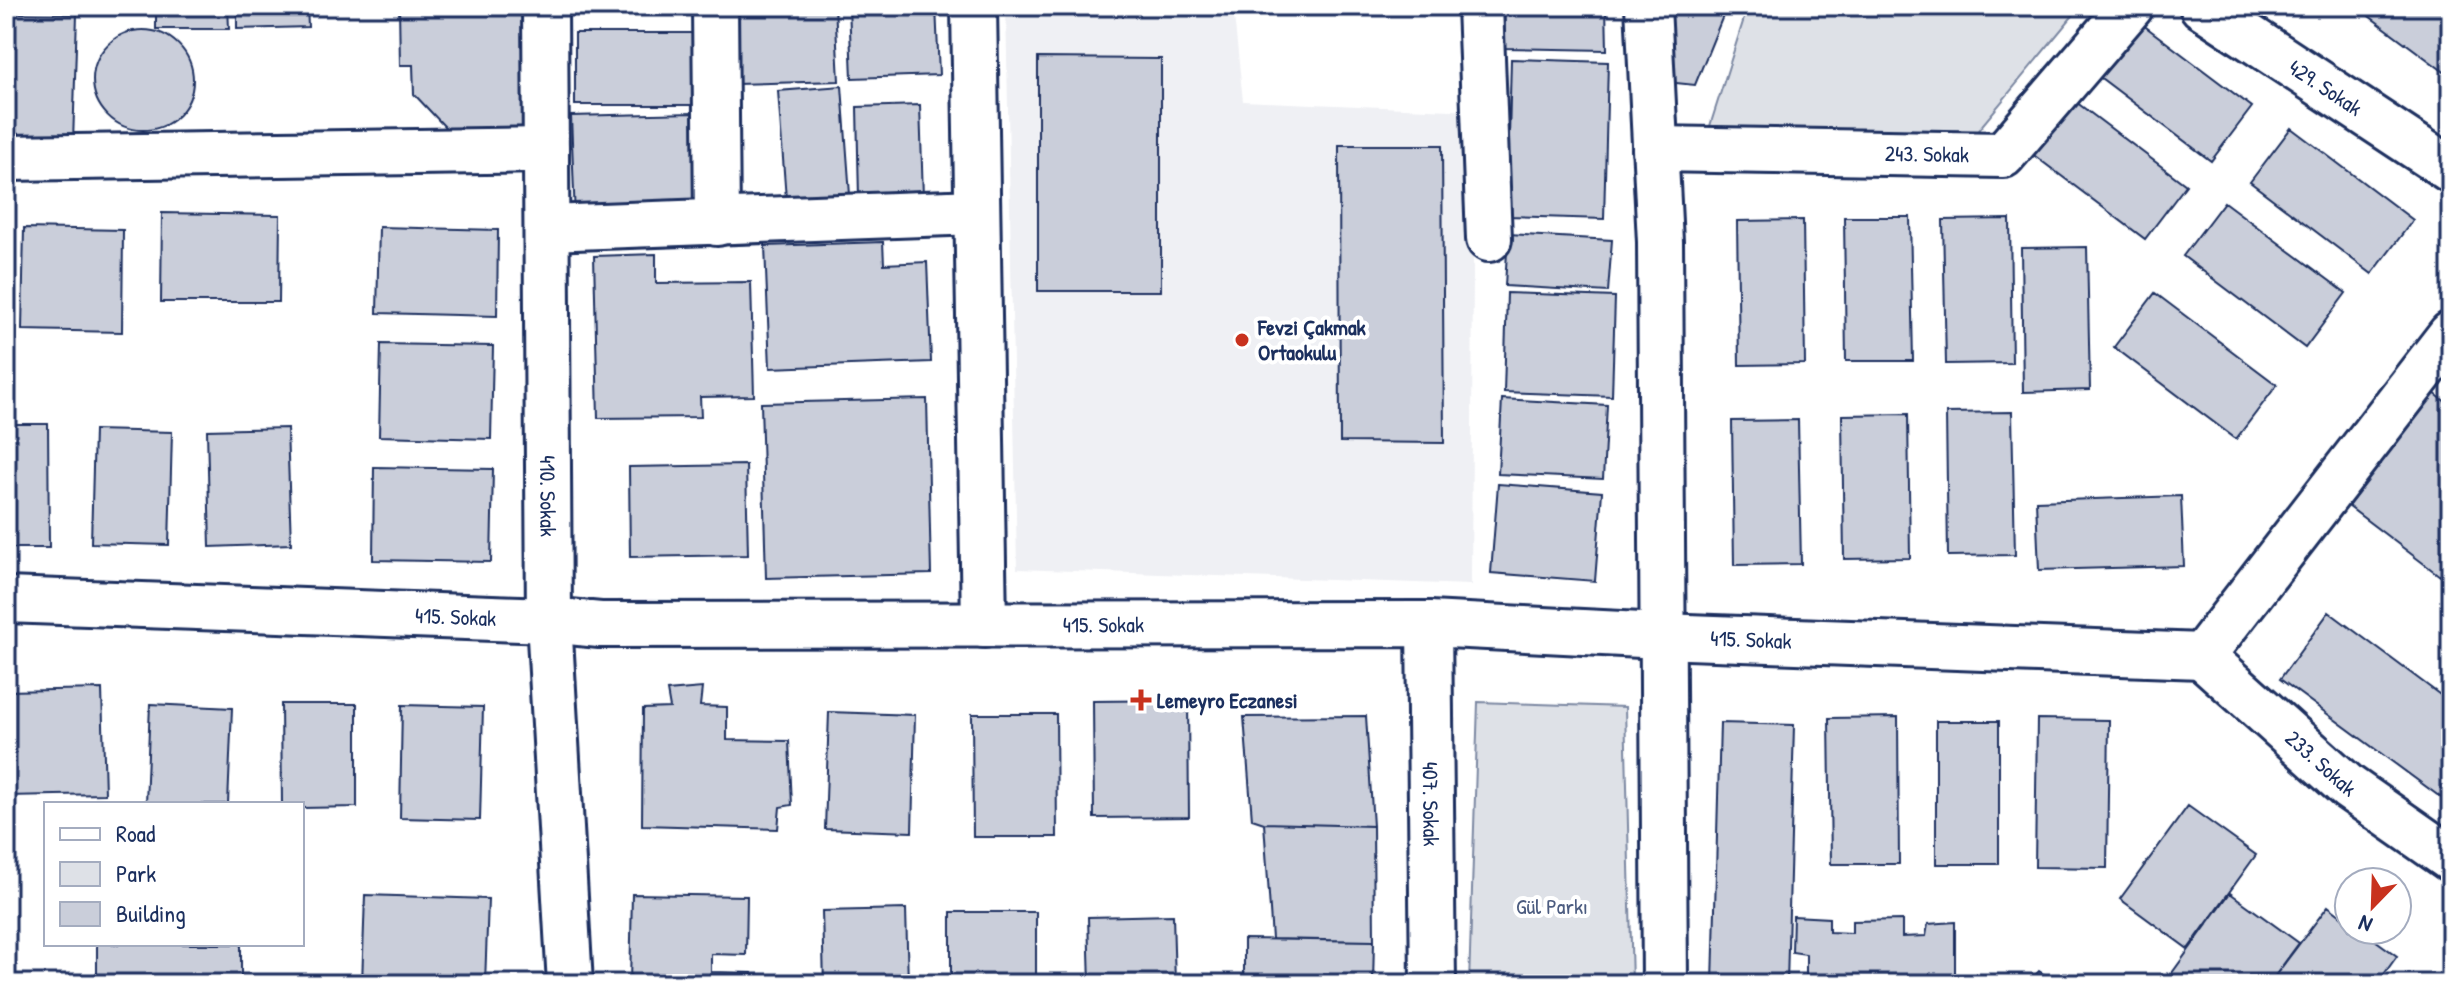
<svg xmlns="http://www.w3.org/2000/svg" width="2457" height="990" font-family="'Patrick Hand',sans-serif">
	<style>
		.built { fill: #eff0f4 }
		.green { fill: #dee1e7; stroke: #7c88a2; stroke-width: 2 }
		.building { fill: #caceda; stroke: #1b2f5e; stroke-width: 2 }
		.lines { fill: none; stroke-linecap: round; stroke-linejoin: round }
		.street-casing { stroke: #1b2f5e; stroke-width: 50 }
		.secondary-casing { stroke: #1b2f5e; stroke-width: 50 }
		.street { stroke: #fff; stroke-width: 44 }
		.secondary { stroke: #fff; stroke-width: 44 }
		.poi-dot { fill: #c8321e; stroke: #fff; stroke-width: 3 }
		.labels { text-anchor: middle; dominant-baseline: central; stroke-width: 8; stroke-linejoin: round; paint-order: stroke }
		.street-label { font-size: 22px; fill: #1b2f5e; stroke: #fff }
		.poi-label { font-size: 22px; font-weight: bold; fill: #1b2f5e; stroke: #fff; text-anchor: start }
		.park-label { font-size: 22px; fill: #4c5c80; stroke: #fff }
	</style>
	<rect width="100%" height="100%" fill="#fff"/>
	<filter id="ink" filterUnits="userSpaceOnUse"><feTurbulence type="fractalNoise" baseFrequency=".0125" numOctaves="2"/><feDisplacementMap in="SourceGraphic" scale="16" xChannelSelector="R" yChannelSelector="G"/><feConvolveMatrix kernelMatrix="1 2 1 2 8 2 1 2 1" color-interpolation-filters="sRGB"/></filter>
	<g filter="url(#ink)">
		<path class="built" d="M1006,6H1233L1243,101L1474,111L1471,585L1017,569Z"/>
		<path class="green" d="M1748,6H2079L2080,7L1975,134L1710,126Z
			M1478,702L1625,707L1632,984H1469Z"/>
		<path class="building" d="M6,6H80V11L6,9Z
			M156,6H228L229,29H156Z
			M237,6H307L308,27L237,29Z
			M399,6H535L537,142L460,143L414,94L413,65H400Z
			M733,6H835L839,81L736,84Z
			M849,6H936L939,75L852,78Z
			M1505,6H1606L1607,50L1504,48Z
			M1653,6H1727L1695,85L1657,81Z
			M2377,6H2451V77L2369,16Z
			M6,13L77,14L73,143L6,142Z
			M2130,15L2252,107L2211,161L2089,69Z
			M93 80a50 50 0 1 1 100 0a50 50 0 1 1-100 0Z
			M575,33H701V105H575Z
			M1038,58L1161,59V291H1038Z
			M1511,59L1608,62L1604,219L1507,216Z
			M842,86L850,195L786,199L778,91Z
			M2064,93L2186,185L2145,239L2023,147Z
			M920,105L923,197L859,198L857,107Z
			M693,113L697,214L575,218L571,116Z
			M2291,128L2413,220L2372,274L2250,182Z
			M1339,145H1442L1444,443L1340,442Z
			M2224,202L2346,293L2305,348L2183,256Z
			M162,213L280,215L279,302H161Z
			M1844,217H1910L1913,361H1846Z
			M2010,219L2012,363L1946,364L1943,220Z
			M1803,220L1805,364L1739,365L1737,221Z
			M379,227L498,230L497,316L377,313Z
			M24,228L123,230L122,332L22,330Z
			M1508,234L1612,240L1608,292L1505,286Z
			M883,242L884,264L927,262L931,362L770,368L765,246Z
			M2087,247L2090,390L2023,392L2021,248Z
			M656,254V283L751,282L754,396L700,397L701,417L598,418L594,256Z
			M1507,293L1615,297L1612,396L1504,392Z
			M2155,293L2277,385L2236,439L2114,347Z
			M381,344L493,346L491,439L379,436Z
			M2434,393L2451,406V563L2440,576L2348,506Z
			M927,399L931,574L766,578L761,403Z
			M1502,399L1607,405L1603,479L1498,474Z
			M2012,412L2015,555L1948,556L1946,413Z
			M1908,414L1910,558L1844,559L1842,415Z
			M1798,420L1801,564L1734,565L1732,421Z
			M6,424H48L49,548H6Z
			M287,428L291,544L210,547L207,430Z
			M94,430L172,432L169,545L91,543Z
			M746,465L748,555L630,557L629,467Z
			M374,467L493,469L491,562L373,560Z
			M1498,484L1602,492L1595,581L1491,573Z
			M2181,496L2184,566L2039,570L2036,501Z
			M2329,612L2451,703V805L2280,679Z
			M702,688L700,706L727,707V740L789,741L792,805L780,807L778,829L642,825L643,709L670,708L667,691Z
			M102,689L105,794L6,796V691Z
			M1188,700L1189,817L1094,818L1093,701Z
			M150,704L232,708L228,804H146Z
			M281,704H357V807L302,808V804H282Z
			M402,705L483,707L480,820L400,818Z
			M829,712L915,715L912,832L825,829Z
			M972,714H1056L1057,837H973Z
			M1366,716L1373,826L1264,823L1252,819L1244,717Z
			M1898,717L1899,864H1831L1829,718Z
			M2037,719L2109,720L2107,868L2035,867Z
			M1936,721H1999V864H1936Z
			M1720,723L1794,725L1787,984H1713Z
			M2188,806L2256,855L2188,949L2120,899Z
			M1264,823L1373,826L1374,941L1272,939Z
			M2230,893L2299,943L2269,984H2164Z
			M632,894L747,896L746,955L711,954V972L752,973L751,984H630Z
			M365,895L488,899L485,984H362Z
			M2328,906L2349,922V930H2361L2397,956L2377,984H2269Z
			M906,909L908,984H824L822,911Z
			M951,912H1036V984H951Z
			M1173,915L1175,984H1090L1088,917Z
			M1793,916L1829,918V932L1852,933V921L1902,920V937L1926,936L1928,924L1955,922V984H1806V954L1792,952Z
			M1244,939L1374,941L1373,984H1244Z
			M97,944H241V984H97Z
			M2039,971L2058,984H2027Z"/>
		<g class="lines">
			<g class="street-casing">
				<g id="street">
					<path id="s1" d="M545,6L549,620L570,984"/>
					<path d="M715,6L717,223"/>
					<path d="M974,6L984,625"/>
					<path d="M1480,6L1489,239"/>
					<path d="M1648,6L1660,242L1665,984"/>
					<path id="s2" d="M2202,6L2451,170"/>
					<path id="s3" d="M1655,149L2003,155L2131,6"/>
					<path d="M6,158L546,150"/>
					<path d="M548,228L977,212"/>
					<path id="s4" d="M1429,624L1433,984"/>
					<path id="s5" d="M2202,656L2348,787L2451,859"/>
				</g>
			</g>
			<g class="secondary-casing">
				<g id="secondary">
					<path id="s6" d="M6,600L549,620L600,625L1429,624L1661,636L2202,656L2451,334"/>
				</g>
			</g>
			<use href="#street" class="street"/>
			<use href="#secondary" class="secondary"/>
		</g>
	</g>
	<g class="poi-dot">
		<circle cx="1242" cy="340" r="8"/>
		<path d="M1137 688h8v8h8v8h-8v8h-8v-8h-8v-8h8z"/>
	</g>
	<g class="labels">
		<g class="street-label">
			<text stroke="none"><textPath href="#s2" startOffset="148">429. Sokak</textPath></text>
			<text stroke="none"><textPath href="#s3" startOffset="272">243. Sokak</textPath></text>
			<text stroke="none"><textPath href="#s1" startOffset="490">410. Sokak</textPath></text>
			<text stroke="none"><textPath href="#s6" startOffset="450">415. Sokak</textPath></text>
			<text stroke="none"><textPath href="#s6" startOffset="1098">415. Sokak</textPath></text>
			<text stroke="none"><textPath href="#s6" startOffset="1746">415. Sokak</textPath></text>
			<text stroke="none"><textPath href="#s5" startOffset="160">233. Sokak</textPath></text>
			<text stroke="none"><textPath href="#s4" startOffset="180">407. Sokak</textPath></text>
		</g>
		<g class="poi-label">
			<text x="1258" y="327">Fevzi Çakmak<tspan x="1258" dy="25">Ortaokulu</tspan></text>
			<text x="1157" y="700">Lemeyro Eczanesi</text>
		</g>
		<g class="park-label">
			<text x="1552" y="906">Gül Parkı</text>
		</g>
	</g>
	<rect width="2457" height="990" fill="none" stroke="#fff" stroke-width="32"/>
	<rect x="16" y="16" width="2425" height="958" fill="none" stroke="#1b2f5e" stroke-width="3" filter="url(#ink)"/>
	<rect x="44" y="802" width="260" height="144" fill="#ffffff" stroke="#a4acbf" stroke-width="2"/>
	<rect x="60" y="828" width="40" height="12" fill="#ffffff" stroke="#a4acbf" stroke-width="2"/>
	<text x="116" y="842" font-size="24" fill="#1b2f5e">Road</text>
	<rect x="60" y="862" width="40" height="24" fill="#dee1e7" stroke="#a4acbf" stroke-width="2"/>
	<text x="116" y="882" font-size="24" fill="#1b2f5e">Park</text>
	<rect x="60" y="902" width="40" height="24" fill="#caceda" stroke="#a4acbf" stroke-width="2"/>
	<text x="116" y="922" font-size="24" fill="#1b2f5e">Building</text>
	<g transform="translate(2373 906) rotate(203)"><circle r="38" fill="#ffffff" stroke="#a4acbf" stroke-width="2"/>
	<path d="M0-6L14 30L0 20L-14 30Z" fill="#c8321e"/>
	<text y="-12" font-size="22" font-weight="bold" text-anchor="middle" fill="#1b2f5e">N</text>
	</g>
</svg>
